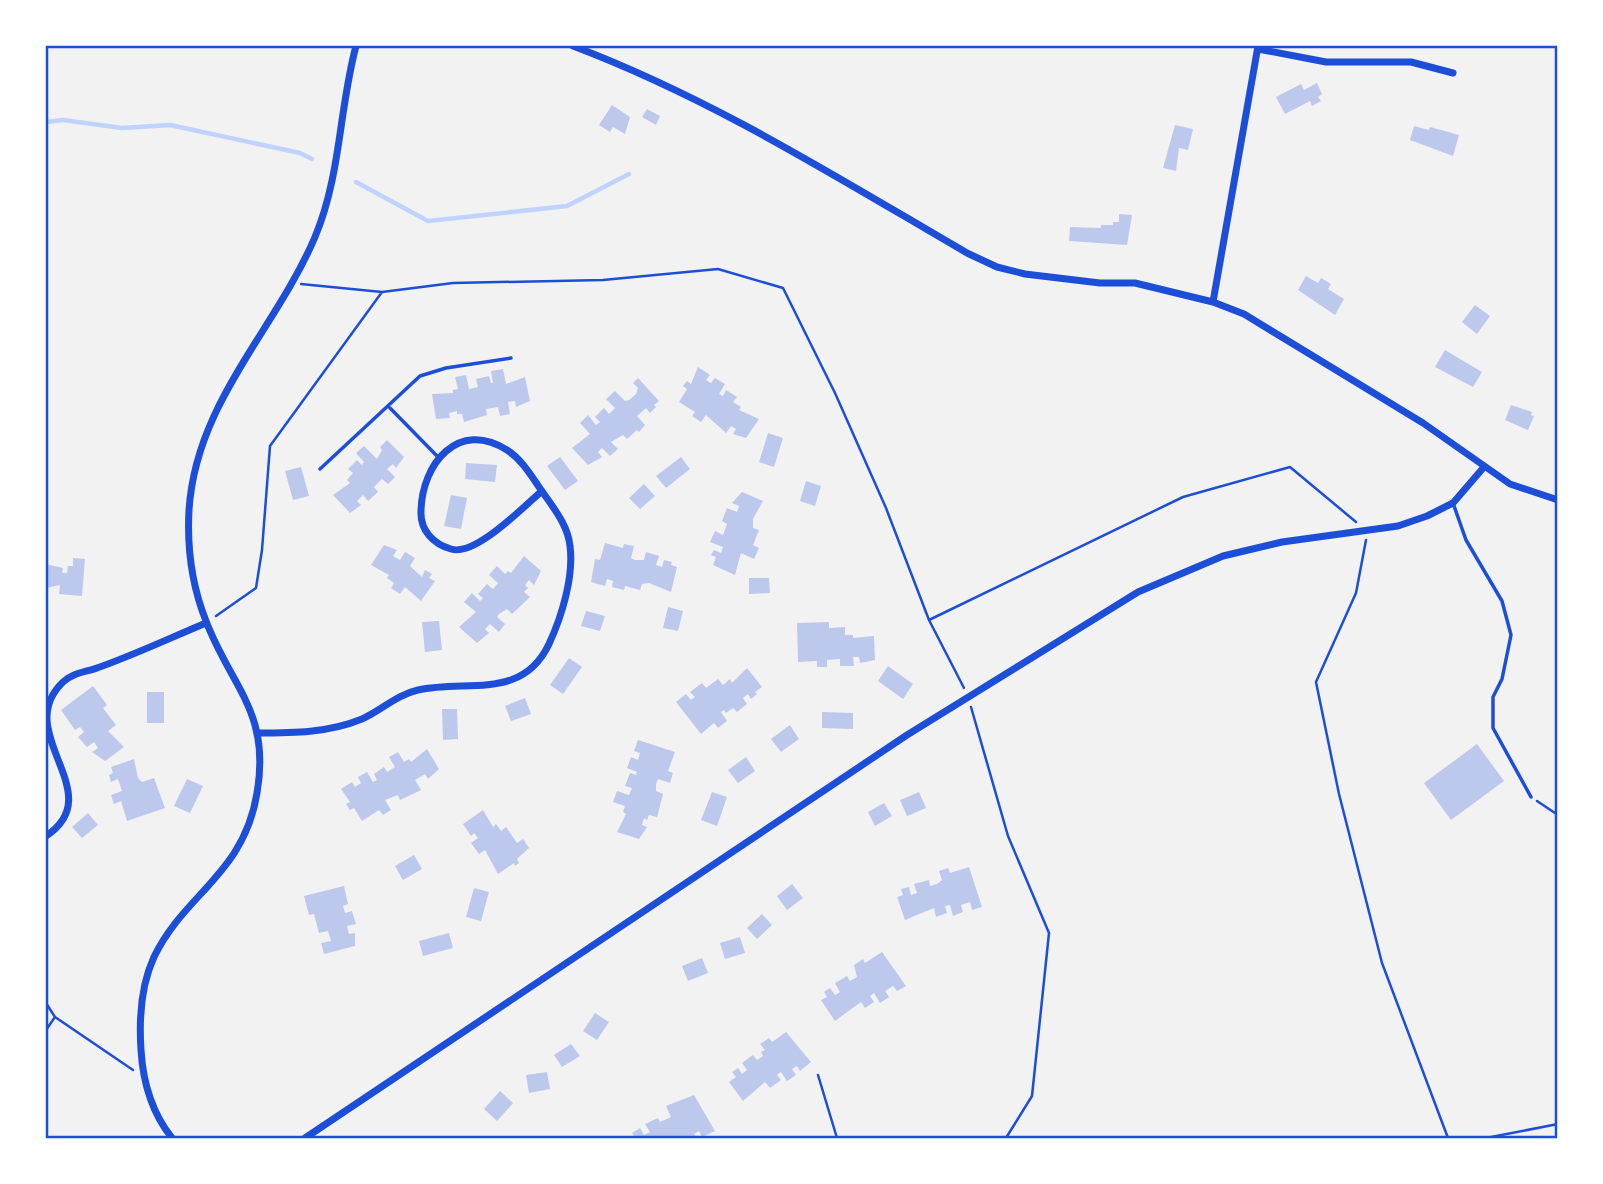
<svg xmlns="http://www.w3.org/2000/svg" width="1603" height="1184" font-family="'Source Sans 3',sans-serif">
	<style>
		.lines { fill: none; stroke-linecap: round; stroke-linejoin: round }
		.stream { stroke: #bfd3fe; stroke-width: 4.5 }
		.building { fill: #bdc9ec }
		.path { stroke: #1d4ed8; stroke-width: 2.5 }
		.service { stroke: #1d4ed8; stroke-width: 3.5 }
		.minor { stroke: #1d4ed8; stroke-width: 7 }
		.neatline { fill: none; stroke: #1d4ed8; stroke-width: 2.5 }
	</style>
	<rect width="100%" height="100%" fill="#f2f2f2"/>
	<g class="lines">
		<path class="stream" d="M46,122L63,120L122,128L170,125L300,153L312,159
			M356,182L428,221L567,206L629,174"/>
	</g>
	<path class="building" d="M1317,83L1322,94L1318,97L1321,101L1312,106L1310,101L1285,114L1276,97L1301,84L1304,90Z
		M612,105L630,117L625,134L613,127L610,132L599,125Z
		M647,109L660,116L656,125L642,117Z
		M1175,125L1193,129L1188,150L1179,148L1176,171L1163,168Z
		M1414,126L1429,130L1430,127L1459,135L1453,156L1410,140Z
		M1119,214L1132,215L1127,245L1069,241L1070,227L1101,228V225H1113V222H1119Z
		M1306,276L1318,283L1321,278L1331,284L1328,289L1344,299L1335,315L1298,290Z
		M1475,305L1490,316L1477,334L1462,322Z
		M1445,350L1482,372L1473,387L1435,367Z
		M698,367L710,375L706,380L711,383L715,378L725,384L719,394L723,396L726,390L737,397L733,402L741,407L739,410L759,419L746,438L733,434L736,429L731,426L726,433L706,415L701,422L692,416L695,412L679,402L687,389L683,386L687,381L691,384Z
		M503,369L506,384L525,377L530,401L516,407L515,401L508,402L510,414L500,416L498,407L486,409L487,415L464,422L462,414H457V411L449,413L450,418L436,419L432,394L453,393V390L458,389L455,377L466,375L469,389L478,387L476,379L489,376L491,383H493L491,371Z
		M638,378L659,401L654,405L656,407L650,413L646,408L637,416L645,425L639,432L637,430L627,439L623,435L611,442L618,449L610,456L602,448L598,452L602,457L588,465L572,448L590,434L580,423L588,415L596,425L600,422L595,417L604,408L609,414L615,408L606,399L615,391L625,401L629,400L636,394L638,388L633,383Z
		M1511,405L1532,412L1531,415L1534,416L1528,430L1505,420Z
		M768,433L783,438L774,467L759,462Z
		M387,440L404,457L396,468L393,464L387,469L395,477L388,484L382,479L374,487L378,492L368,501L363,495L357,501L361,505L350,513L333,495L350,483L347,480L353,473L348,469L357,460L362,465L364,462L356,453L364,446L377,459L382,450L380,447Z
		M560,457L578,481L565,490L547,466Z
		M681,457L690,469L666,488L656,476Z
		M466,463L497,465L495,482L465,479Z
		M301,467L309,496L293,500L285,471Z
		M806,481L821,486L815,506L800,501Z
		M644,484L655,496L640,509L629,498Z
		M742,492L763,501L753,519V528L759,530L753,545L759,548L754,559L741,553L735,575L713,565L716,557L711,555L714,550L721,553L723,547L710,542L715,531L723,535L727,524L722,521L727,508L737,512L739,506L732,503Z
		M451,495L467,498L461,529L444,526Z
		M605,543L623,548L624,544L634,546L631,558L635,560H644L646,552L659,556L656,565L662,567L664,560L672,562L671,565L677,567L671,592L649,583L642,584L640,590L625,586L624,590L612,587L613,581L607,579L605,586L591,582L595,559L600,560Z
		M384,545L397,550L393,556L400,560L405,552L415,558L410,566L422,577L425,570L432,574L429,578L435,581L421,601L405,587L400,594L391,588L394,583L387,578L389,575L371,565Z
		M524,556L541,571L534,585L529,580L525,585L528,588L524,592L530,597L512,614L507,609L499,614L497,617L505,624L499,632L490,624L485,629L489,633L477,643L459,627L476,612L464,602L472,593L480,601L483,598L478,594L487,584L493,589L498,583L489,575L497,566L505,574L508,571L511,573Z
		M73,558L85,559L82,596L59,594L60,585L46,588V564L63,568L62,573H67L68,566H73Z
		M749,578H769L770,593L749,594Z
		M668,607L683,611L678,631L663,628Z
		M586,611L605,616L600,631L581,626Z
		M439,621L442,650L425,652L422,622Z
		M829,622V628L845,627V635H853V638L874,636L875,660L860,663L859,657H853L854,666H840V659L827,660V667H817V661L798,662L797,623Z
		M569,658L582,667L563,694L550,685Z
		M888,666L913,684L903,699L878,681Z
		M747,668L762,687L755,692L757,694L751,699L748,694L743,698L747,704L737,712L733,708L726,713L724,710L721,712L727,721L718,728L714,723L701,734L676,702L686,694L691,700L695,697L690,692L702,683L706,688L718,679L723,685L730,679L732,683Z
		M93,686L107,705L103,708L116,725L108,731L124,747L105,761L92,752L98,748L94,742L87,747L78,737L84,732L80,727L75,730L61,710Z
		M147,692H164V723H147Z
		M525,698L531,714L511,721L505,706Z
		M442,709H457L458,739L443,740Z
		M822,712L853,713V729L822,728Z
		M790,725L799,739L781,752L771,739Z
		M638,740L675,752L668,771L673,773L670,783L658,779L656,784V791L663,794L657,817L649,815L647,820L644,818L642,825L647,827L639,839L617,832L626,814L623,812L625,806L613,802L617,791L629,795L632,788L625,786L630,773L636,775L637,772L627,768L631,757L638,760L640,753L634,751Z
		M1477,744L1504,781L1451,820L1424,783Z
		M427,749L439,769L428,779L425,774L415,780L421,790L400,800L398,795L385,800L391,810L383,815L379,810L362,821L354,808L350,810L346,804L350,802L341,789L352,782L355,787L361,783L358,777L367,772L373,782L377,780L374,774L384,767L387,772L395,767L389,757L398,752L404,762L409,759L411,762Z
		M746,757L755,771L738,783L728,770Z
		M134,759L138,778L142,782L154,778L165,808L127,821L121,801L114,804L111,795L122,791L118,779L111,782L109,775L113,773L111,767Z
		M187,779L203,786L190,813L174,806Z
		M712,792L727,797L717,826L701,820Z
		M919,792L926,808L907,816L900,800Z
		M884,803L892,816L875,826L868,812Z
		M483,810L493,827L496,824L501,831L506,827L517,843L523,839L529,848L517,859L519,863L515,866L514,863L498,874L485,850L479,854L471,843L478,838L474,833L471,836L463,824Z
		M88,813L98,825L82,838L72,827Z
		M414,855L422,869L403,880L395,866Z
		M969,867L982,907L972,910L970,902L961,905L963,912L953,916L950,905L945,906L947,913L936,917L934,908L905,920L897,897L903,895L901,889L909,887L911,895L917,893L914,884L929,880L930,886L937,884L942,880L939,871L948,868L950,873Z
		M792,884L803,898L787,910L777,896Z
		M344,886L348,904L343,906L345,913L352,911L356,924L347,926L349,934L355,933V946L324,954L321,943L331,941L328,931L319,933L314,914L309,915L304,896Z
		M474,888L489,892L481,921L466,917Z
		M762,914L772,925L757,939L747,928Z
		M449,933L453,948L423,956L419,941Z
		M740,937L745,953L725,959L720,943Z
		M882,952L906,986L897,991L893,986L885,991L889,997L880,1003L874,993L870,996L874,1002L865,1008L861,1002L835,1021L821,1000L827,997L824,992L830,988L835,995L840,992L835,983L847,976L850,981L857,977L854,965L863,959L865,963Z
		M702,958L708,973L688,981L682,966Z
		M595,1013L609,1022L597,1040L583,1031Z
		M786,1032L811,1062L800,1071L797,1066L792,1069L796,1075L787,1081L781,1072L777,1075L781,1080L770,1088L765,1082L743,1101L729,1082L736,1077L732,1072L738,1068L742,1074L747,1070L742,1063L753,1055L757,1060L763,1056L761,1052L765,1050L760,1044L769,1038L772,1042Z
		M571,1044L580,1056L562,1067L554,1055Z
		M547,1072L550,1089L529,1093L526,1075Z
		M500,1091L513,1103L497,1121L484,1109Z
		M694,1095L715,1131L702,1137L699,1131L694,1134L697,1138H635L632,1133L640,1128L644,1135L650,1132L645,1124L658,1118L660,1122L671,1117L666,1106Z"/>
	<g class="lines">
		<path class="path" d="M301,284L382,292L453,283L603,280L718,269L783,288L835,393L886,508L929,620L964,688
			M1366,540L1356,593L1316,682L1339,794L1382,963L1448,1138
			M216,616L256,588L262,550L270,446L382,292
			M929,620L1183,497L1290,467L1356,522
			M971,707L1008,836L1049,933L1032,1096L1006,1138
			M1537,801L1558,815
			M46,1003L55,1017L46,1030
			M55,1017L133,1070
			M818,1075L837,1138
			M1486,1138L1558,1124"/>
		<path class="service" d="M390,408L438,457
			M320,469L420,376L446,368L511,358
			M1453,503L1466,540L1502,601L1511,635L1502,679L1493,697V728L1531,797"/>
		<path class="minor" d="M573,46C713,99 838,178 967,253L997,267L1025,274L1100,283H1135L1213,302L1244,314L1423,423L1510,484L1558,500
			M1258,49L1326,62H1411L1453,73
			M1213,302L1258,46
			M257,733C293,733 328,733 362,719C382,710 396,695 418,690C467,679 522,701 549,644C562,616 574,576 570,546C568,526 555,510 544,494C533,479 523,460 507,450C458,419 422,464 421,511C420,530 433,544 451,549C475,557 523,507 542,491
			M46,836C111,793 10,733 63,682C72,673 86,672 97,668C134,655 170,638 206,623
			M172,1138C152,1113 143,1083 141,1050C139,1020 141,985 154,957C184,894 244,874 257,793C271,712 231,687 206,621C192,586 187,547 189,510C196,402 275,331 315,237C341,175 339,109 356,46
			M305,1138L907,735L1138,592L1223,556L1282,542L1398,526L1427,516L1453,503L1484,467"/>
	</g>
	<rect width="1603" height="1184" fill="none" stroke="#ffffff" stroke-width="94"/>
	<rect x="47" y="47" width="1509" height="1090" class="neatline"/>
</svg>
